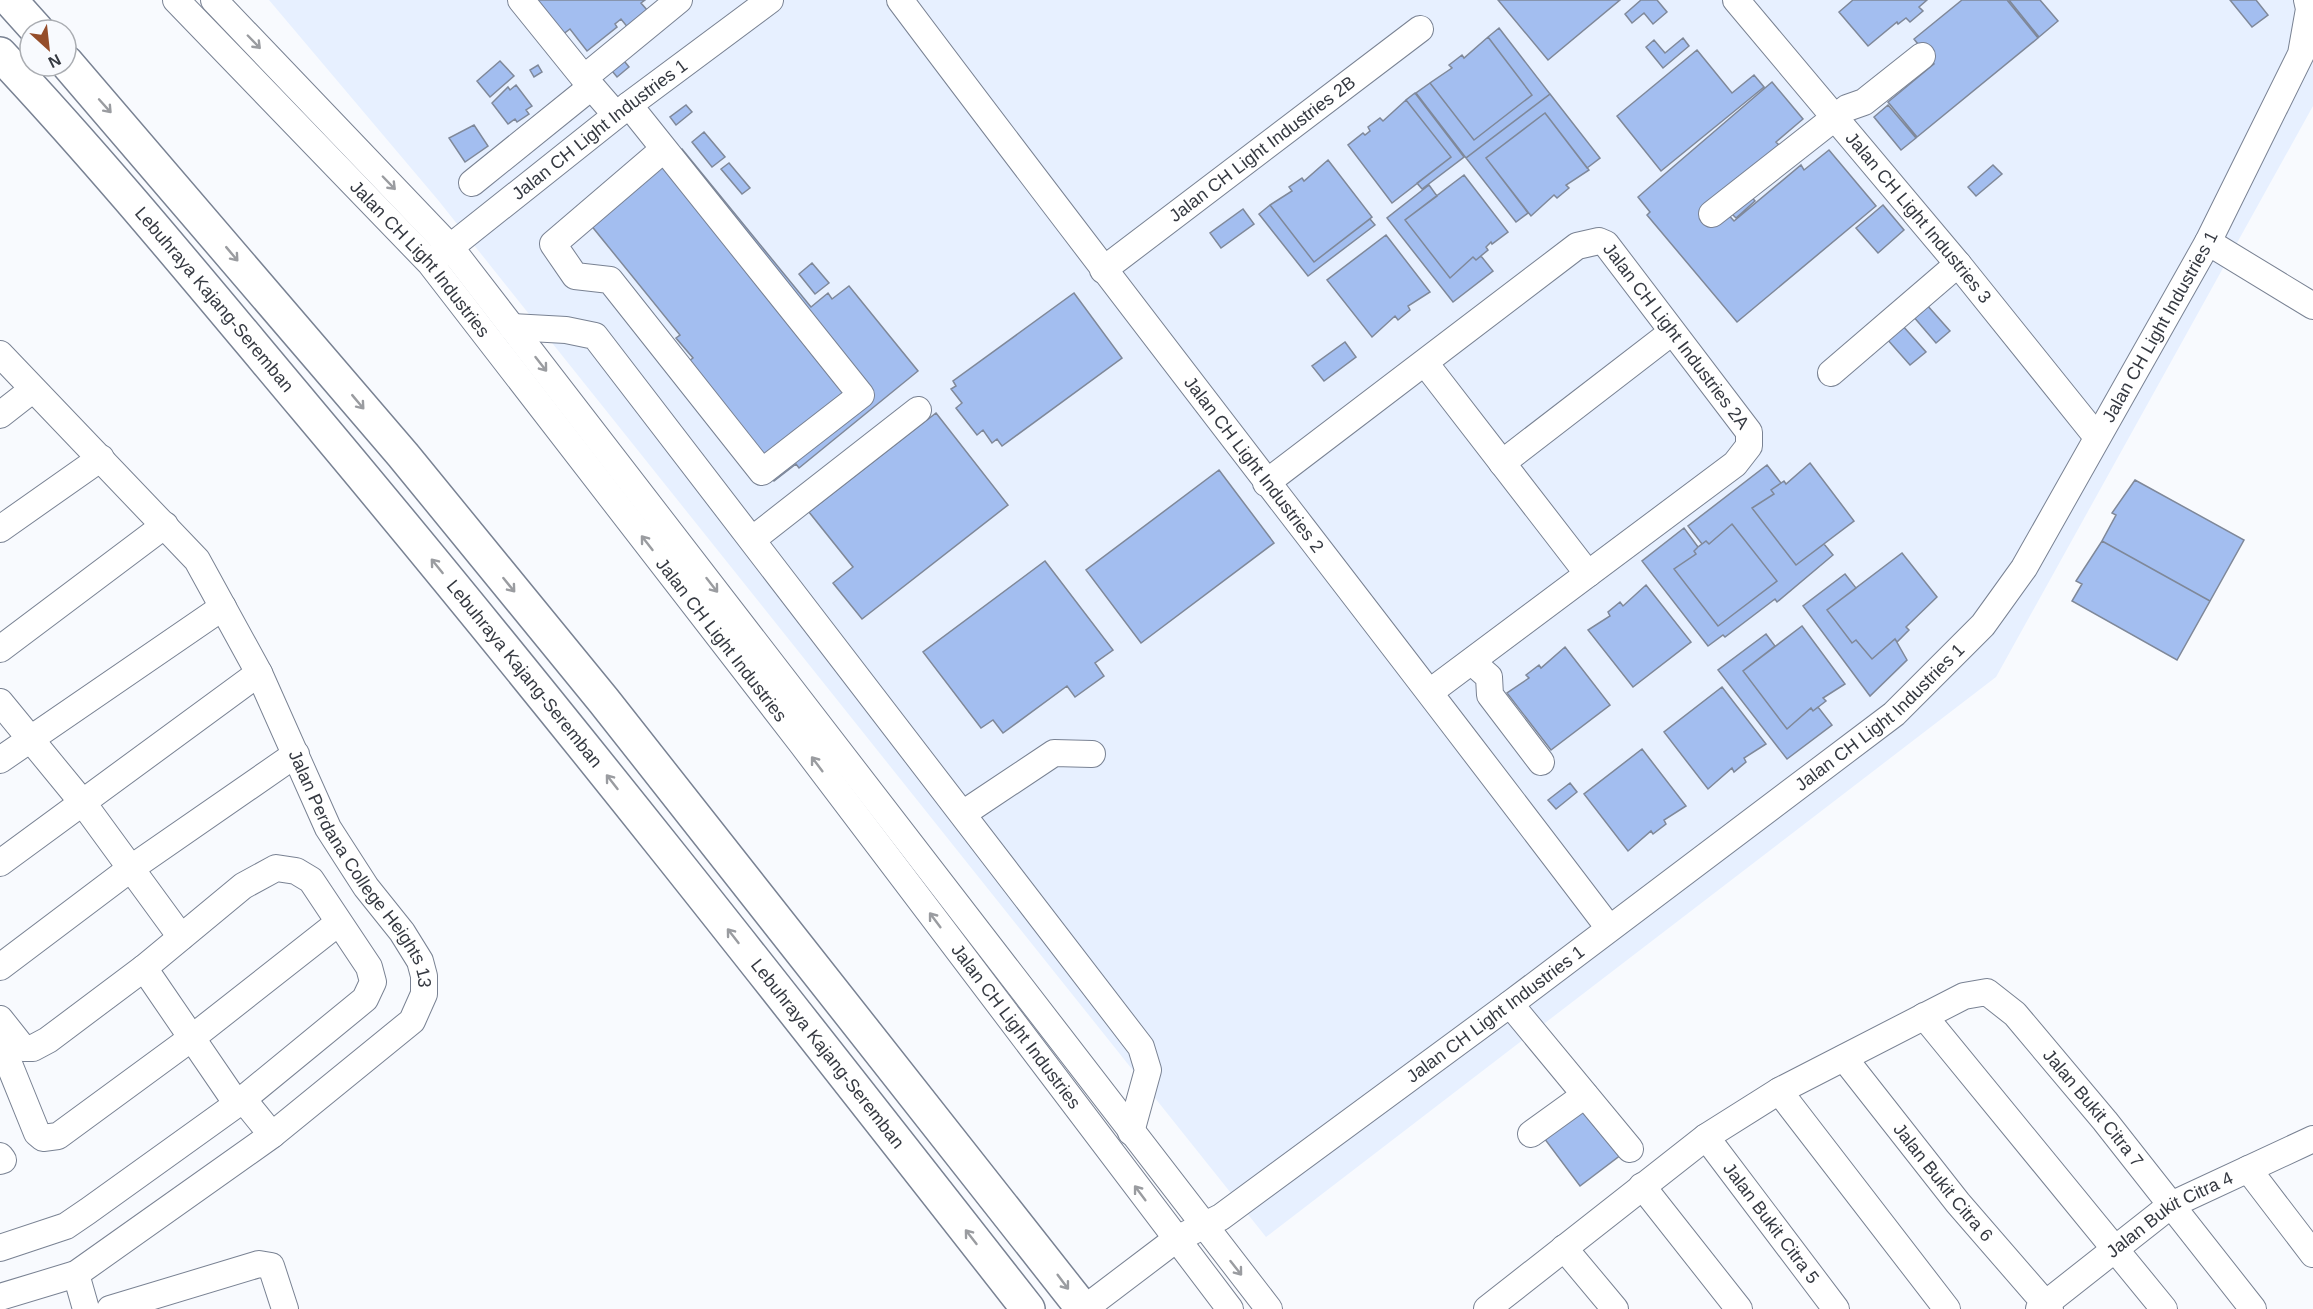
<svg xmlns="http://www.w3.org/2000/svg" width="2313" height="1309" font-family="Arial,sans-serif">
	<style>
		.built { fill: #e7f0ff }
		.building { fill: #a3bef0; stroke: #7f8899; stroke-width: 1.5 }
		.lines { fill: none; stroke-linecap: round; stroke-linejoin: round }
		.minor-casing { stroke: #798293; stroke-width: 28 }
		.highway-casing { stroke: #798293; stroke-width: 36 }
		.minor { stroke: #fff; stroke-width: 26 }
		.highway { stroke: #fff; stroke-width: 33 }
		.oneway { stroke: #9a9ca0 }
		.labels { text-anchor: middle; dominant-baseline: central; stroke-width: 5; stroke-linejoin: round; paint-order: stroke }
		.street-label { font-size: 18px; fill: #353941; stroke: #f8fafe }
	</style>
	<rect width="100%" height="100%" fill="#f8fafe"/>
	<path class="built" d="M269,0H2313V106L1996,677L1266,1237L438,200Z"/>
	<path class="building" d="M535,0H645L641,3L654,18L633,34L621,19L615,24L617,27L587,51L570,29L562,35Z
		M1498,0H1620L1548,60Z
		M1641,0H1657L1667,12L1653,24L1644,13L1632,23L1625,14Z
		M1853,0H1927L1919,7L1923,11L1910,22L1906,18L1898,24L1897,22L1868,46L1839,12Z
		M1962,0H2007L2038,38L1917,137L1888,102L1934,64L1914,39Z
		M2009,0H2040L2058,21L2039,37Z
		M2230,0H2256L2268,15L2252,27Z
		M1499,28L1550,94L1466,158L1416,93L1430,83L1474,140L1532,95L1488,37Z
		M1488,37L1532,95L1474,140L1430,83L1452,68L1449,65L1462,55L1464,58Z
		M1683,38L1689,46L1663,68L1646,47L1654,40L1665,53Z
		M1697,50L1732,93L1754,75L1764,87L1661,171L1617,116Z
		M620,56L629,67L617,77L608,66Z
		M500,61L514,76L490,97L477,81Z
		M538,65L542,72L534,77L530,70Z
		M1772,82L1803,119L1776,142L1780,146L1715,200L1734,221L1801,165L1804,170L1829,150L1876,206L1737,322L1647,215L1650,212L1638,197Z
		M516,85L532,106L526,110L529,114L517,122L515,119L508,124L492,103L508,87L510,90Z
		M1415,93L1464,157L1422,189L1417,183L1451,157L1406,100Z
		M1550,94L1600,158L1587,168L1545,113L1486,158L1528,213L1516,222L1466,158Z
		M1406,100L1451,157L1392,203L1348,145L1363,133L1365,135L1370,131L1368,127L1380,118L1383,121Z
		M686,105L692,112L676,125L670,117Z
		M1888,105L1916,138L1901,150L1874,117Z
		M1545,113L1589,170L1566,185L1569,188L1557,198L1554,195L1531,216L1486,158Z
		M474,125L488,146L465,162L449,138Z
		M704,132L725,157L712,167L692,142Z
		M682,149L811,307L828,293L832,299L849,286L918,371L799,468L796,464L774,481L681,367L693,358L676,338L680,335L590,224Z
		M1328,160L1372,217L1314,262L1270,205L1292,191L1289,187L1302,178L1304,181Z
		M729,163L750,188L742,194L721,169Z
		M1993,165L2002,174L1976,196L1968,187Z
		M1464,175L1508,232L1492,244L1491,242L1486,247L1488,250L1476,260L1473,257L1450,278L1405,220Z
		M1429,185L1437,196L1405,220L1450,278L1473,257L1476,260L1481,256L1493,271L1453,302L1387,218Z
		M1748,193L1755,201L1736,218L1728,210Z
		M1270,205L1314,262L1370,219L1375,225L1308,276L1259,214Z
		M1883,205L1904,230L1878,253L1856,228Z
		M1243,209L1254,224L1221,248L1210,233Z
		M1386,235L1430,292L1408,306L1410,310L1398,320L1395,316L1372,337L1327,280Z
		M812,263L829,283L815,294L799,274Z
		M1074,293L1122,358L1002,446L997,439L992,443L983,430L977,435L956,408L962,403L951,389L956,386L953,381Z
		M1926,304L1950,331L1936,343L1913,316Z
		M1902,325L1926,352L1910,365L1887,339Z
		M1345,342L1356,357L1324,381L1312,366Z
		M936,413L1008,505L862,619L833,583L853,567L809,512Z
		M1810,463L1854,521L1796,565L1752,508L1774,494L1771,490L1784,481L1786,484Z
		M1767,465L1781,483L1771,490L1774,494L1752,508L1796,565L1824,544L1833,555L1777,602L1775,599L1725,637L1723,635L1708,646L1642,561L1684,528L1698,547L1694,551L1696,554L1674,569L1718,626L1777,581L1732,524L1709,544L1706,541L1702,544L1688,526Z
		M1219,470L1274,543L1141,643L1086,570Z
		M2135,480L2244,540L2210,601L2102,541L2116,515L2112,513Z
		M1732,524L1777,581L1718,626L1674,569L1696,554L1694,551L1698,547L1706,541L1709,544Z
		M2102,541L2210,601L2177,660L2072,601L2082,584L2076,581Z
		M1902,553L1937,597L1906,627L1909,630L1897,642L1895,639L1872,659L1856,640L1852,643L1827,610Z
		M1045,561L1113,650L1095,663L1104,676L1075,697L1067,686L1003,733L993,720L981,728L923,652Z
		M1845,574L1856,588L1827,610L1852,643L1856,640L1872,659L1895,639L1907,660L1870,696L1803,606Z
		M1646,585L1691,642L1633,687L1588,630L1610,616L1608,612L1620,602L1623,606Z
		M1802,626L1845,684L1823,698L1826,701L1813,711L1811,708L1787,729L1743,671Z
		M1766,634L1775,646L1743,671L1787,729L1811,708L1813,711L1818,707L1832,725L1787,759L1718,670Z
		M1565,647L1610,705L1551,750L1507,693L1529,678L1526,675L1539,665L1541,668Z
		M1722,687L1766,744L1744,758L1746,762L1734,772L1732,768L1708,789L1664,732Z
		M1642,749L1686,806L1664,820L1666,824L1653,834L1651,831L1628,851L1584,794Z
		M1570,783L1577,792L1556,809L1548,800Z
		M1590,1103L1626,1151L1580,1186L1544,1138Z"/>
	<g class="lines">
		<g class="minor-casing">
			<g id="minor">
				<path id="s1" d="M176,0L430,263L802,744L1230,1309"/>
				<path d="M214,0L451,248L1269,1309"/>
				<path d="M521,0L584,78"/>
				<path id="s2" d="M900,0C1134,312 1374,618 1609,928"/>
				<path id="s3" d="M1736,0L1958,264L2097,437"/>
				<path d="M629,105L861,395L762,472L610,280L575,276L553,244L664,149"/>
				<path d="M616,115L584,78L679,0"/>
				<path d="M472,183L591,87"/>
				<path d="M1712,214L1847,108L1864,102L1922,56"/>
				<path d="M2208,242L2313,306"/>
				<path id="s4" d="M438,257L629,105L770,0"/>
				<path id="s5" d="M1103,270L1420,29"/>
				<path d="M512,327L566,330L595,336L1141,1047L1148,1070L1131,1132"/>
				<path id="s6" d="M0,354L197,560L259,673L328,828L366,887L402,932L420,961L424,976V994L412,1021L272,1135L76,1274L0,1297"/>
				<path d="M1425,363L1588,574"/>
				<path d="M1831,373L1958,264"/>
				<path d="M0,415L32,390"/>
				<path d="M1502,463L1672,332"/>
				<path id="s7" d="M1266,483L1577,246L1599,241L1606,244L1749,432V446L1735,464L1430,692"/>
				<path d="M0,529L101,458"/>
				<path d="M753,539L918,410"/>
				<path d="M0,649L165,525"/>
				<path d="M1472,662L1489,677L1490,695L1541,762"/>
				<path d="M0,702L83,803L181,937"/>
				<path d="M0,760L223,607"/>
				<path d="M964,813L1054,753L1092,754"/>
				<path d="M0,863L259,673"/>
				<path d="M0,967L130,869L296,754"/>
				<path d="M144,968L237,1104"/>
				<path d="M1510,1004L1630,1149"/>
				<path d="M1924,1016L2164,1309"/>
				<path d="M0,1019L23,1048H33L48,1040L144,968L243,886L276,868L296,871L311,880L369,967L373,982L365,999L237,1104L88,1211L66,1226L0,1248"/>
				<path d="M14,1038L7,1059L37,1133L43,1138L58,1136L193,1037L338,923"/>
				<path id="s8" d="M1844,1058L1958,1203L2050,1309"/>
				<path d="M1779,1091L1947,1309"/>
				<path d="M242,1098L272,1135"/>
				<path d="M1531,1134L1585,1095"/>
				<path id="s9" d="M1706,1137L1836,1309"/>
				<path d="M0,1156L3,1160L0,1161"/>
				<path d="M2248,1169L2313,1254"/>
				<path d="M1642,1186L1739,1309"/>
				<path d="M1564,1248L1615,1309"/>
				<path d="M76,1274L86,1309"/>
				<path d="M110,1309L259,1264L271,1266L285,1309"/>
				<path id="s10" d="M1084,1309L1175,1240L1221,1217L1510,1004L1894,714L1983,625L2024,568L2208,242L2301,54L2309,9L2307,0"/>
				<path id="s11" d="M1487,1309L1706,1137L1779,1091L1964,996L1987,992L2015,1014L2105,1121L2253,1309"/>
				<path id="s12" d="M2039,1309L2171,1205L2313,1139"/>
			</g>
		</g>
		<g class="highway-casing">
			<g id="highway">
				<path d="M10,0L37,30"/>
				<path id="s13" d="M0,54C106,167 204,287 304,406C552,701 790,1005 1028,1309"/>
				<path d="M66,62L403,455L604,701L1083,1309"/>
			</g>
		</g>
		<use href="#minor" class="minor"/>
		<use href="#highway" class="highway"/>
	</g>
	<defs><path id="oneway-shaft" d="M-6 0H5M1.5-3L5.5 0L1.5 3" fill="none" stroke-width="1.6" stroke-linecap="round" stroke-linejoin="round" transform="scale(1.5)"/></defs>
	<g class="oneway">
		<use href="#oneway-shaft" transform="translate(254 42) rotate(46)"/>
		<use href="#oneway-shaft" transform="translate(105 106) rotate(48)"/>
		<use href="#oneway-shaft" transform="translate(389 183) rotate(46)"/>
		<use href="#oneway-shaft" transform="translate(232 254) rotate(50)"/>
		<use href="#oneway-shaft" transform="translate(541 364) rotate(52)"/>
		<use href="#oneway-shaft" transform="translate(358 402) rotate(50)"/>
		<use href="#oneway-shaft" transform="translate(647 543) rotate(-128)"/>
		<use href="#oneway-shaft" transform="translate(437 566) rotate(-129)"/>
		<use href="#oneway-shaft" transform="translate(509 585) rotate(51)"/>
		<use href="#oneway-shaft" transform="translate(712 585) rotate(52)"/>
		<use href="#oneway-shaft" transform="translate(817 764) rotate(-127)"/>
		<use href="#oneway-shaft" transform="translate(612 782) rotate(-128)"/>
		<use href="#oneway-shaft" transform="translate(935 920) rotate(-127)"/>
		<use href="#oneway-shaft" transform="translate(733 936) rotate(-128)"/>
		<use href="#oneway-shaft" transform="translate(1140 1193) rotate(-127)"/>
		<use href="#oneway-shaft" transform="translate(971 1237) rotate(-128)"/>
		<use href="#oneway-shaft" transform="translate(1236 1268) rotate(52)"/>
		<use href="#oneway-shaft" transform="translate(1063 1282) rotate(53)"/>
	</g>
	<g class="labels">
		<g class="street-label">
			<text stroke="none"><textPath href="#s4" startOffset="206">Jalan CH Light Industries 1</textPath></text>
			<text stroke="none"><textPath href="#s5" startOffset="200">Jalan CH Light Industries 2B</textPath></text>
			<text stroke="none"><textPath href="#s3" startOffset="284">Jalan CH Light Industries 3</textPath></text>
			<text stroke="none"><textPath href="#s1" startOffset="356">Jalan CH Light Industries</textPath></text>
			<text stroke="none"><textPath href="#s13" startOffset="326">Lebuhraya Kajang-Seremban</textPath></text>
			<text stroke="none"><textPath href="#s10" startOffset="1479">Jalan CH Light Industries 1</textPath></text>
			<text stroke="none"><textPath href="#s7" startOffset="537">Jalan CH Light Industries 2A</textPath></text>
			<text stroke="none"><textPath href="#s2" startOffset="584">Jalan CH Light Industries 2</textPath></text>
			<text stroke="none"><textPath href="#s1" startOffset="842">Jalan CH Light Industries</textPath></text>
			<text stroke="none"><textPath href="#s13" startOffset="812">Lebuhraya Kajang-Seremban</textPath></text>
			<text stroke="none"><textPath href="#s10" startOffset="993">Jalan CH Light Industries 1</textPath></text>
			<text stroke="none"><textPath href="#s6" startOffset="636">Jalan Perdana College Heights 13</textPath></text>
			<text stroke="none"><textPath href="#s10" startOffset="507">Jalan CH Light Industries 1</textPath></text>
			<text stroke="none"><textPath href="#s1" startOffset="1328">Jalan CH Light Industries</textPath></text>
			<text stroke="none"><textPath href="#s13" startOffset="1298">Lebuhraya Kajang-Seremban</textPath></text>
			<text stroke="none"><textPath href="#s11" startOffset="754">Jalan Bukit Citra 7</textPath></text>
			<text stroke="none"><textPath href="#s8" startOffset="159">Jalan Bukit Citra 6</textPath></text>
			<text stroke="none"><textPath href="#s12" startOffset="162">Jalan Bukit Citra 4</textPath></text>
			<text stroke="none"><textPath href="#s9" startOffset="108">Jalan Bukit Citra 5</textPath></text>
		</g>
	</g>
	<g transform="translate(48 48) rotate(153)"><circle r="28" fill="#f8fafe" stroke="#aaadb2" stroke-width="1.5"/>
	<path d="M0-4.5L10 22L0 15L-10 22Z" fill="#954d2a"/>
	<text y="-9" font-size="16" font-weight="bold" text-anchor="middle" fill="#353941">N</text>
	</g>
</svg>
